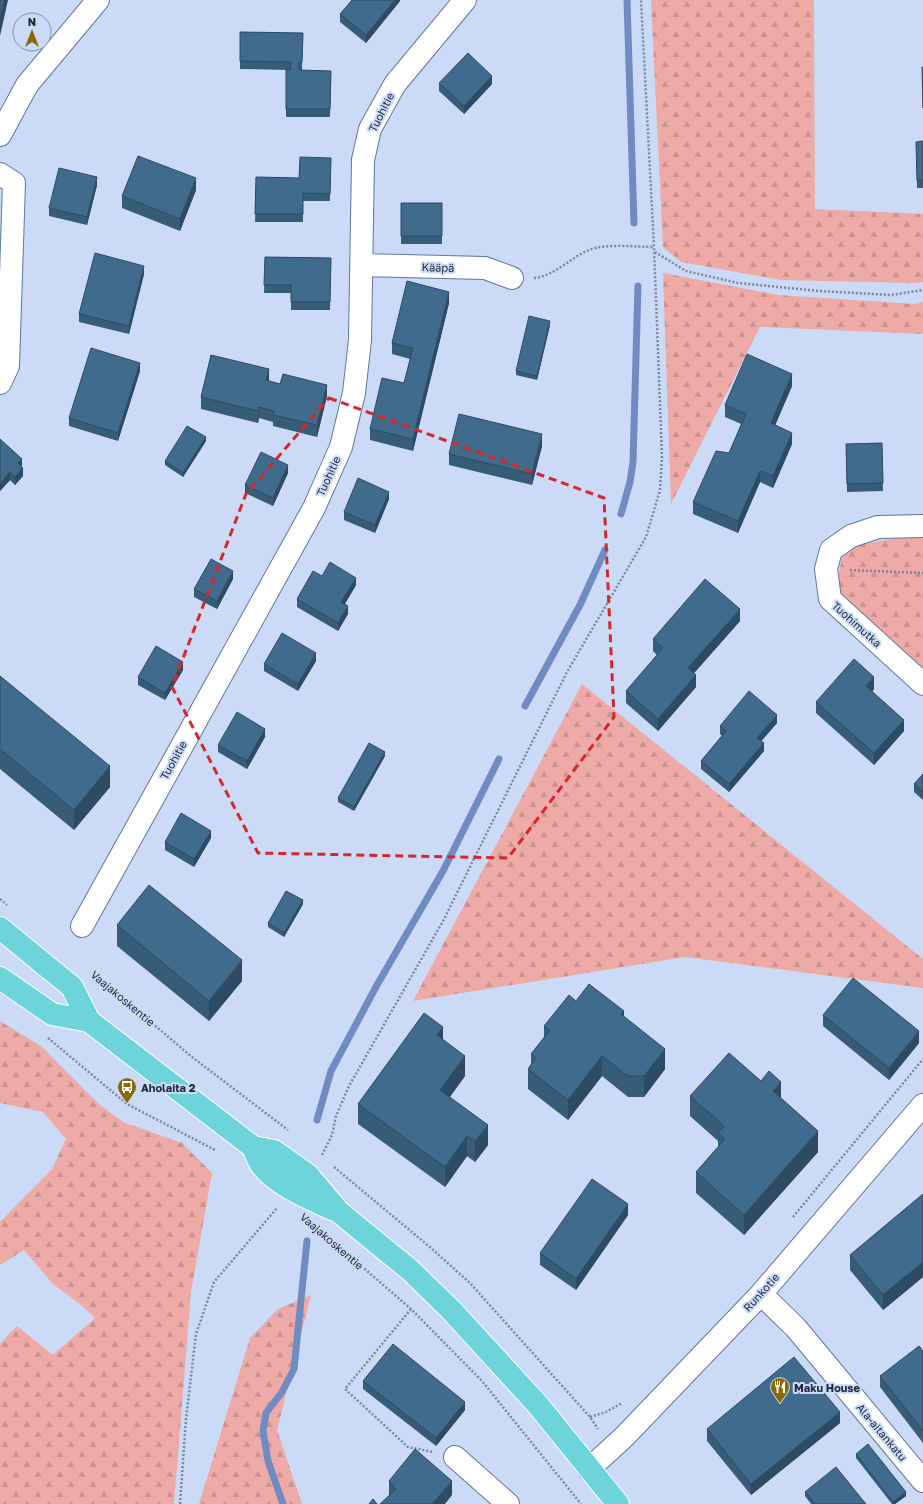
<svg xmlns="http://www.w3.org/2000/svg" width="923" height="1504" font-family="'Golos Text',sans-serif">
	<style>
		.forest { fill: url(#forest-firs) }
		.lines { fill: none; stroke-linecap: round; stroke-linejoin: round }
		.stream { stroke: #6e8bc2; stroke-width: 7 }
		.minor-casing { stroke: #6076a1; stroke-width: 24 }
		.major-casing { stroke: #fff; stroke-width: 24 }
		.path { stroke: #7a879e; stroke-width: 2.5; stroke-dasharray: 2 2; stroke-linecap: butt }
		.minor { stroke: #fff; stroke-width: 22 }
		.major { stroke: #6ed4db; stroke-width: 22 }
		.wall { fill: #375c78 }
		.shaded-wall { fill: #2d4b62 }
		.building { fill: #406b8c; stroke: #2d4b62 }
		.marked { fill: none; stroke: #d62828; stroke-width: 3; stroke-dasharray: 8 5; stroke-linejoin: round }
		.labels { text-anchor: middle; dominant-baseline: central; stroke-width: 4; stroke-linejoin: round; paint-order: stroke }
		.street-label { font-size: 11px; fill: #222b3d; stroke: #cbdbf7 }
		.poi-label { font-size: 11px; font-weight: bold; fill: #222b3d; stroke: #cbdbf7; text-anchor: start }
	</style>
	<defs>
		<pattern id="forest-firs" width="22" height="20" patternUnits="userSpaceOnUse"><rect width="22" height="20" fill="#eeaaa6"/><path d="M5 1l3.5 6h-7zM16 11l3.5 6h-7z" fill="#cc9290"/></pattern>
	</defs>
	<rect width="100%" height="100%" fill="#cbdbf7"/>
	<path class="forest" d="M651,0H814L815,209L923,214V282L916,283L781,280L681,262L663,247Z
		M663,273L778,295L915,304L923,302V334L760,327L671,504Z
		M902,537H923V672L840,592L838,579L842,556L859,545Z
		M582,684L923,959V988L685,957L413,1001Z
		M0,1021L41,1046L100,1105L123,1122L182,1143L212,1173L191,1292L174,1504H0V1344L17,1326L53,1355L95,1318L80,1304L53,1284L24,1250L0,1265V1222L52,1169L66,1139L43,1112L0,1103Z
		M311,1295L277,1430L302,1504H199L250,1338L278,1309Z"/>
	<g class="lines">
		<path class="stream" d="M627,0L634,223
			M621,514L630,482L633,462L638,286
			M525,706L580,605L605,550
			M317,1120L331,1071L377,985L443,871L499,759
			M283,1504L268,1461L263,1431L266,1413L282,1392L294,1369L307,1241"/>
		<g class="minor-casing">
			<path id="minor" d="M0,135L27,85L98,0
				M0,174L14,183L8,366L0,383
				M362,265L485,268L512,278
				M923,526L878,527L851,536L831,550L826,569L830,599L923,684
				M82,926L314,508L341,447L354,393L360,340L363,160L370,129L395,84L465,0
				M761,1294L796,1328L923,1481
				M455,1457L508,1504
				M589,1469L624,1437L761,1294L923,1105"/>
		</g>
		<g class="major-casing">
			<path id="major" d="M0,928L72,987L89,1021L253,1147L274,1151L308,1175L339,1212L410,1270L452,1311L538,1405L618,1504
				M0,978L52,1014L89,1021
				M253,1147C256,1153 258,1162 263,1167C278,1186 311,1199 332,1209"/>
		</g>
		<path class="path" d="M655,252L686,271L738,283L819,291L891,295L923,290
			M534,278C555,276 571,257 589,250C606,243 636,247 654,247
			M850,570L923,573
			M0,899L7,905
			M94,974L192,1057L288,1130
			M48,1038L127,1104L215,1150
			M322,1155L332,1135L336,1116L349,1086L443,921L567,672L646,537L660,490L662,457L654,247L641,0
			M334,1167L431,1248L470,1283L590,1417L598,1429
			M793,1217L923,1059
			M322,1232L411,1309L482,1381L581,1504
			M411,1309L345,1389L408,1447L433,1452
			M590,1417L606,1412L622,1403
			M180,1504L186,1419L196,1334L214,1282L277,1208"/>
		<use href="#minor" class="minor"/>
		<use href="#major" class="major"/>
	</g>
	<path class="wall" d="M400,0V1L366,43L340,22V14Z
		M240,32L303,33L302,70H299L331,71L330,117H286V70H290L240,69Z
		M439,83L492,84L464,114L439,91Z
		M923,141V188H917L916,142Z
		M331,158L330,201H303V222H255L256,177L299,178Z
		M97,185L87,225L49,216V208Z
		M196,190L180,231L122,208V196Z
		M401,203H442V244H401Z
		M265,257L331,258L330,310H291V293H264Z
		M144,274L129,334L79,322V314Z
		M449,303L413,451L370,440V429L404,383L410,359L392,354V343Z
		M550,325L537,380L516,375V371Z
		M140,371L118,441L69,426V418Z
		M269,381L327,396L317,437L273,426V422L259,418L258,423L201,409V397Z
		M792,386L775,425L792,444L773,488L760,482L738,533L693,514V502L729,453L741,424L725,417V405Z
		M0,439L22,467L23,476L15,485L10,480L0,491Z
		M206,441L183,477L165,465V461Z
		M882,443L883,491L847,492L846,444Z
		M542,446L532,485L449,465V454Z
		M288,473L273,506L245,493V485Z
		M389,499L375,533L344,520V512Z
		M322,576L356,585L345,604L348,614L338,631L297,607V599Z
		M233,579L217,609L194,597V589Z
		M740,621L694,673L696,687L658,731L626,703V691L657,655L653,651V639Z
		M316,661L298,691L264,671V664Z
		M183,670L165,700L138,685V677Z
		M0,676L110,787L74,830L0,769Z
		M874,689L872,692L904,731L874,765L816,713V702Z
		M777,723L761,741L764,751L729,792L701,769V761L722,736L720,734V726Z
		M265,737L247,769L218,752V745Z
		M385,756L354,811L338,802V798Z
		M923,774V800L914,792V784Z
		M211,838L194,867L165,850V842Z
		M303,904L284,937L268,927V923Z
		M117,925L242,981L209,1021L117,946Z
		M576,1001L624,1017L665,1069L644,1097H628L602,1076L568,1120L528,1089V1069L531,1064V1054L544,1038V1026Z
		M823,1015L919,1043L889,1080L823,1026Z
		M443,1039L465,1076L450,1097L488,1145L475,1162L467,1156L445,1187L358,1124V1104Z
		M690,1096L781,1099L818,1152L744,1235L696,1193V1172L718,1147V1141L690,1116Z
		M923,1194V1277L883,1310L850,1270V1255Z
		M628,1215L576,1290L540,1265V1253Z
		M923,1351V1443L880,1387V1376Z
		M363,1381L465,1410L436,1446L363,1389Z
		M840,1423L751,1495L707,1441V1429Z
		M856,1454L906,1496L895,1504H892L856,1458Z
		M389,1481L452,1495H389Z
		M805,1492L866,1504H811L805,1496Z"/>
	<path class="shaded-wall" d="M4,0H8L0,36V21Z
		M395,0H400V1L366,43V35Z
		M492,76V84L464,114V106Z
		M97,177V185L87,225V217Z
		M196,178V190L180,231V219Z
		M144,266V274L129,334V326Z
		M449,292V303L413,451V439Z
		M550,321V325L537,380V376Z
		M140,363V371L118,441V433Z
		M269,369V380L266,392V380Z
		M792,374V386L771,435V423Z
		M327,385V396L317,437V425Z
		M259,407V418L258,423V411Z
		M792,433V444L773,488V476Z
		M542,434V446L532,485V474Z
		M206,437V441L183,477V473Z
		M22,459V467L18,463Z
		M288,465V473L273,506V498Z
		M23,468V476L15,485V477Z
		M760,471V482L738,533V521Z
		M10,472V480L0,491V484Z
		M389,492V499L375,533V525Z
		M233,571V579L217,609V601Z
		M356,578V585L341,610V602Z
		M348,606V614L338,631V623Z
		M740,609V621L688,680V668Z
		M316,653V661L298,691V684Z
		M183,662V670L165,700V693Z
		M696,675V687L658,731V719Z
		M874,677V689L866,698V686Z
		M777,715V723L757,746V738Z
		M904,720V731L874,765V753Z
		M265,729V737L247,769V761Z
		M764,743V751L729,792V784Z
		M385,752V756L354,811V807Z
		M110,766V787L74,830V810Z
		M211,831V838L194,867V859Z
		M303,900V904L284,937V933Z
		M242,960V981L209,1021V1001Z
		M624,1011V1031L621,1014Z
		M443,1027V1048L437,1035Z
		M919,1031V1043L889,1080V1068Z
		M665,1049V1069L644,1097V1076Z
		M465,1056V1076L440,1110V1090Z
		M602,1056V1076L568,1120V1100Z
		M781,1082V1103L773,1091Z
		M488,1125V1145L475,1162V1141Z
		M818,1131V1152L744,1235V1215Z
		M467,1136V1156L445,1187V1167Z
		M628,1204V1215L576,1290V1279Z
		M923,1262V1277L883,1310V1295Z
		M465,1402V1410L436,1446V1438Z
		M840,1412V1423L751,1495V1484Z
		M452,1481V1495L445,1504H432Z
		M906,1492V1496L895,1504H893V1502Z"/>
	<path class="building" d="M0,0H4L0,21Z
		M352,0H395L366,35L340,14Z
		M240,32L303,33L302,62H299V70L331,71L330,109H286V70H290L291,62L240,61Z
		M468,53L492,76L464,106L439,83Z
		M922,67H923V108Z
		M923,141V180H917L916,142Z
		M138,156L196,178L180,219L122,196Z
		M300,157L331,158L330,194L303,193V214H255L256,177L299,178Z
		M59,168L97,177L87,217L49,208Z
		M401,203H442V236H401Z
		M95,253L144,266L129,326L79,314Z
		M265,257L331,258L330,302H291V285H264Z
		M407,281L449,292L413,439L370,429L382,378L404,383L413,348L392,343Z
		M529,316L550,321L537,376L516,371Z
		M91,348L140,363L118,433L69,418Z
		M747,354L792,374L771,423L792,433L773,476L760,471L738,521L693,502L716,451L729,453L746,414L725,405Z
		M211,355L269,369L266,380L280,384L283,374L327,385L317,425L273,415L274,411L259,407L258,411L201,397Z
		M459,414L542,434L532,474L449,454Z
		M187,426L206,437L183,473L165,461Z
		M0,439L22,459L18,463L23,468L15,477L10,472L0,484Z
		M882,443L883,483L847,484L846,444Z
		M261,452L288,465L273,498L245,485Z
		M358,478L389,492L375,525L344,512Z
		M211,559L233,571L217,601L194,589Z
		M330,562L356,578L341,602L348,606L338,623L297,599L313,571L322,576Z
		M705,579L740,609L688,668L696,675L658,719L626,691L663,648L653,639Z
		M282,633L316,653L298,684L264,664Z
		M156,646L183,662L165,693L138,677Z
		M854,659L874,677L866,686L904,720L874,753L816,702Z
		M0,676L110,766L74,810L0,749Z
		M749,691L777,715L757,738L764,743L729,784L701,761L726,731L720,726Z
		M237,712L265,729L247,761L218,745Z
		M369,743L385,752L354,807L338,798Z
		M923,774V792L914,784Z
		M181,813L211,831L194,859L165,842Z
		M149,885L242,960L209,1001L117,925Z
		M286,891L303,900L284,933L268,923Z
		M853,978L919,1031L889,1068L823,1015Z
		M589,984L624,1011L621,1014L665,1049L644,1076H628L602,1056L568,1100L528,1069L536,1058L531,1054L550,1030L544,1026L569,995L576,1001Z
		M424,1013L443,1027L437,1035L465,1056L440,1090L488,1125L475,1141L467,1136L445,1167L358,1104Z
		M729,1053L761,1081L769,1071L781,1082L773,1091L818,1131L744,1215L696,1172L725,1139L718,1133L724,1126L690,1096Z
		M592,1179L628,1204L576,1279L540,1253Z
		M923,1194V1262L883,1295L850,1255Z
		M393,1344L465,1402L436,1438L363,1381Z
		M919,1346L923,1351V1431L880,1376Z
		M794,1357L840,1412L751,1484L707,1429Z
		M868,1444L906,1492L893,1502L856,1454Z
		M415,1449L452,1481L432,1504H380L396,1489L389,1481Z
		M836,1467L866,1504H815L805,1492Z
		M373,1499L377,1504H369Z"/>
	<path class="marked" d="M329,398L604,498L614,717L508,858L258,853L172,687L246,494Z"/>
	<defs>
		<g id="bus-pin" transform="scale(1)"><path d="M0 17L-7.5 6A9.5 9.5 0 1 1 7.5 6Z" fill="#8d680b" stroke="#cbdbf7"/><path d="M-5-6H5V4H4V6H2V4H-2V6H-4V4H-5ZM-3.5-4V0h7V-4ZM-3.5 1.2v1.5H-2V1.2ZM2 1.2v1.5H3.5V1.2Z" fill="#fff"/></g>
		<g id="restaurant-pin" transform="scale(1)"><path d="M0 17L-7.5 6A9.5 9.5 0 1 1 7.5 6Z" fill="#8d680b" stroke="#cbdbf7"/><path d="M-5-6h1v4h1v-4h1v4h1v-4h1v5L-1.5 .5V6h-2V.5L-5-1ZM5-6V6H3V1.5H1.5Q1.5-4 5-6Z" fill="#fff"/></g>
	</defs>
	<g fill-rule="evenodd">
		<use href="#bus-pin" x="127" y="1087"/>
		<use href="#restaurant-pin" x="780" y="1387"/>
	</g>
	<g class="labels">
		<g class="street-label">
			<text transform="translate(381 112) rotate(-63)">Tuohitie</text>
			<text transform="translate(438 267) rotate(2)">Kääpä</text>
			<text transform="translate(328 476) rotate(-66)">Tuohitie</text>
			<text transform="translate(857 624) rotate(42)">Tuohimutka</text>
			<text transform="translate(173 760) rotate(-61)">Tuohitie</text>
			<text transform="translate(123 998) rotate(40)">Vaajakoskentie</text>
			<text transform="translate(332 1241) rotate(41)">Vaajakoskentie</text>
			<text transform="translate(761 1292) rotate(-48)">Runkotie</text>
			<text transform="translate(882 1432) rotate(50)">Ala-aitankatu</text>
		</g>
		<g class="poi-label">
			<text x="141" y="1087">Aholaita 2</text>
			<text x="794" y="1387">Maku House</text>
		</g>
	</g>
	<g transform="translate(32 32)"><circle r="19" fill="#cbdbf7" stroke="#8795ad"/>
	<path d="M0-3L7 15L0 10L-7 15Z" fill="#8d680b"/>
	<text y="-6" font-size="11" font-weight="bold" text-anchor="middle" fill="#222b3d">N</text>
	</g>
</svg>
